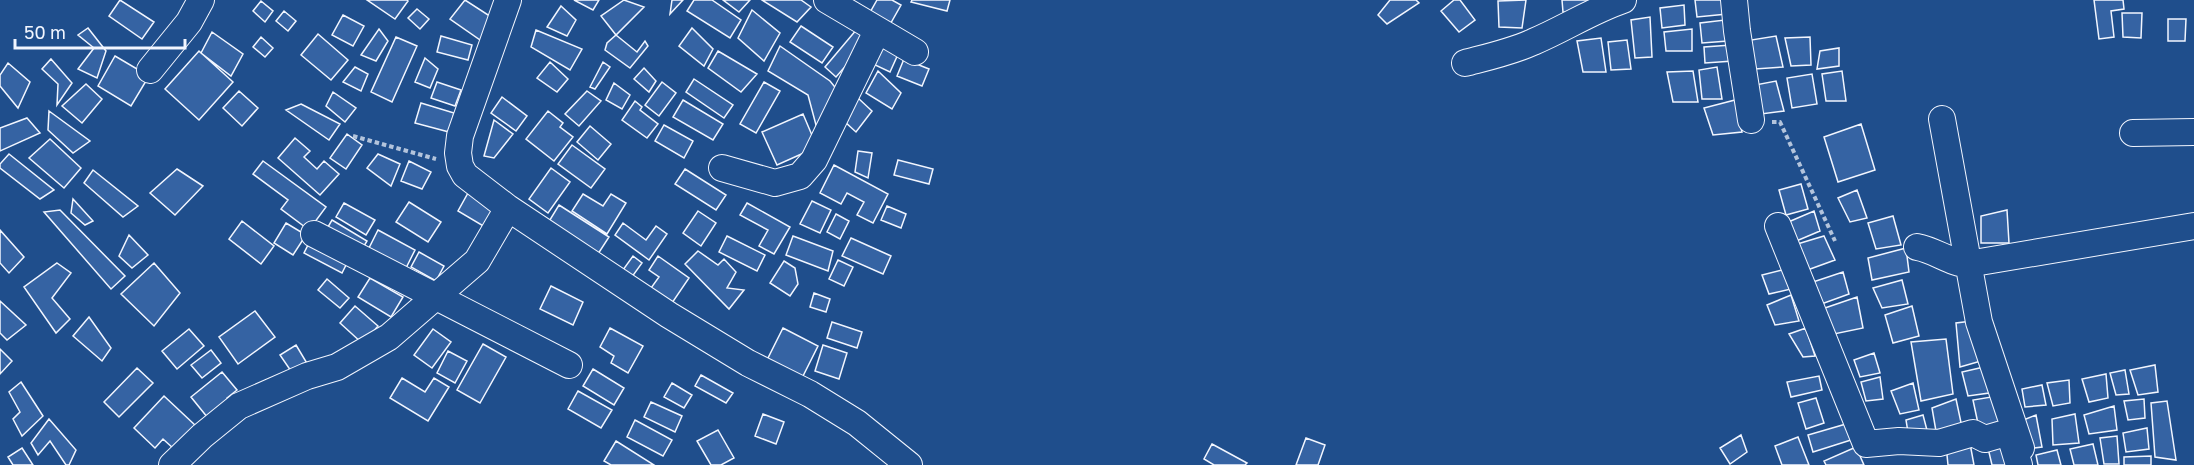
<svg xmlns="http://www.w3.org/2000/svg" width="2194" height="465" font-family="'Golos Text',sans-serif">
	<style>
		.building { fill: #3563a3; stroke: #f2f6ff; stroke-width: 1.5 }
		.lines { fill: none; stroke-linecap: round; stroke-linejoin: round }
		.minor-casing { stroke: #f2f6ff; stroke-width: 28 }
		.path { stroke: #b3c4dc; stroke-width: 4; stroke-dasharray: 4.5 3; stroke-linecap: butt }
		.minor { stroke: #1f4e8c; stroke-width: 26 }
	</style>
	<rect width="100%" height="100%" fill="#1f4e8c"/>
	<path class="building" d="M120,0L154,22L142,39L109,16Z
		M367,0H407L408,1L395,19Z
		M465,0L499,22L483,42L450,19Z
		M574,0H599L593,10Z
		M624,0L644,7L616,35L601,16Z
		M672,0H683L670,14Z
		M694,0H712L741,20L730,38L687,11Z
		M723,0H750L739,12Z
		M762,0H801L811,7L797,22Z
		M877,0H892L901,5L888,28L868,16Z
		M912,0H950L947,11L911,2Z
		M1390,0H1416L1419,3L1387,24L1378,15Z
		M1454,0H1460L1475,20L1459,32L1441,11Z
		M1526,0L1522,28L1499,27L1498,1Z
		M1562,0H1591V13L1563,12Z
		M1695,0H1726L1727,14L1697,17Z
		M2094,0H2123L2124,9L2111,11L2114,37L2099,39Z
		M261,1L273,11L265,22L253,11Z
		M1684,5L1685,25L1662,28L1660,8Z
		M561,6L576,20L567,36L547,27Z
		M417,9L429,19L420,29L408,18Z
		M752,10L780,33L764,61L738,38Z
		M284,11L296,21L288,31L276,21Z
		M2122,13H2142L2141,38L2123,37Z
		M343,15L364,26L353,46L332,35Z
		M1650,17L1652,57L1635,58L1631,20Z
		M2168,19H2186L2185,41H2168Z
		M1725,20L1728,41L1702,43L1700,23Z
		M801,26L833,47L822,63L790,42Z
		M88,28L106,51L97,78L78,69L94,48L78,35Z
		M692,28L713,49L704,66L679,46Z
		M379,29L388,41L376,61L361,55Z
		M857,29L869,39L836,77L825,67Z
		M1692,29V51H1666L1664,32Z
		M536,30L582,49L570,70L531,47Z
		M212,32L243,54L231,76L201,53Z
		M318,34L348,60L331,80L301,55Z
		M616,35L637,52L645,41L648,46L630,68L605,50L607,43Z
		M441,36L472,45L468,60L437,52Z
		M1776,36L1783,67L1755,69L1751,40Z
		M261,37L273,48L265,57L253,47Z
		M396,37L417,46L392,102L371,92Z
		M1810,37L1811,65L1791,66L1785,38Z
		M1601,38L1606,72H1583L1577,41Z
		M1627,40L1631,69L1611,70L1608,42Z
		M882,44L899,52L890,72L873,64Z
		M1731,45L1733,61L1705,63L1704,47Z
		M780,46L830,81L843,97L820,140L808,95L768,71Z
		M1839,48V66L1817,69L1820,51Z
		M199,51L233,82L199,120L165,89Z
		M718,51L757,74L741,92L708,68Z
		M115,56L149,76L131,106L98,86Z
		M425,58L438,69L430,88L415,82Z
		M51,59L72,83L57,105L58,84L42,69Z
		M904,59L929,69L922,86L897,76Z
		M550,62L568,79L557,92L537,78Z
		M603,62L610,67L595,89L590,87Z
		M8,63L30,82L18,108L0,86V75Z
		M355,67L368,74L361,91L343,82Z
		M1717,67L1722,99H1702L1699,70Z
		M644,68L656,81L649,92L634,79Z
		M878,71L901,93L892,109L866,93Z
		M1693,71L1698,102H1673L1667,72Z
		M1842,71L1846,101H1826L1822,74Z
		M1812,74L1817,104L1792,108L1787,78Z
		M694,79L733,105L724,118L686,92Z
		M1776,81L1784,111L1761,114L1755,85Z
		M437,82L461,90L455,106L431,98Z
		M662,82L676,93L659,116L645,105Z
		M764,82L780,91L756,133L740,124Z
		M614,83L630,95L622,109L606,100Z
		M86,84L102,99L82,123L62,106Z
		M239,91L258,108L242,126L223,108Z
		M587,91L601,101L579,126L565,114Z
		M333,92L356,108L345,122L326,106Z
		M502,97L527,116L516,131L491,113Z
		M858,98L872,111L856,132L844,121Z
		M683,100L723,124L713,140L673,117Z
		M1735,100L1742,132L1713,135L1704,108Z
		M635,101L642,107L640,110L658,124L647,138L622,120Z
		M421,103L454,113L449,132L415,123Z
		M301,104L340,124L329,140L286,110Z
		M49,111L90,141L73,153L48,130Z
		M548,111L563,123L560,127L573,137L554,161L526,139Z
		M803,114L817,147L777,165L762,132Z
		M27,118L40,133L0,151V128Z
		M494,120L513,134L494,158L484,156Z
		M1861,124L1875,170L1838,182L1824,137Z
		M664,125L693,141L684,158L655,141Z
		M590,126L611,144L598,160L577,142Z
		M347,134L362,145L346,169L330,158Z
		M295,138L310,151L304,157L317,169L324,161L339,174L320,195L278,158Z
		M50,139L81,168L64,188L29,158Z
		M572,145L605,169L591,188L558,164Z
		M858,151L872,153L868,178L855,172Z
		M9,154L54,190L40,199L0,168V164Z
		M378,154L400,164L391,186L367,168Z
		M898,160L933,169L929,184L894,175Z
		M263,161L326,207L309,230L281,209L288,200L253,174Z
		M409,161L431,172L422,189L401,181Z
		M834,165L888,194L873,223L857,215L864,202L847,193L841,204L820,193Z
		M551,168L570,182L548,213L529,199Z
		M177,169L203,186L175,215L150,193Z
		M685,169L726,195L716,210L675,184Z
		M93,170L138,206L123,217L84,183Z
		M1801,184L1808,209L1786,215L1779,190Z
		M1857,190L1867,218L1850,222L1838,198Z
		M468,193L501,212L490,230L458,211Z
		M583,194L603,206L611,194L626,203L607,234L572,211Z
		M73,199L93,221L85,225L71,213Z
		M812,201L831,210L820,233L800,224Z
		M409,202L441,222L428,242L396,222Z
		M344,203L375,220L366,235L336,217Z
		M747,203L790,227L774,254L759,246L768,230L740,215Z
		M559,205L609,237L598,254L548,223Z
		M887,206L906,214L901,228L881,220Z
		M60,210L125,276L111,289L44,212Z
		M2007,210L2009,243H1981V216Z
		M698,211L716,223L701,246L683,233Z
		M1814,211L1820,231L1794,242L1786,223Z
		M836,214L849,221L840,239L827,232Z
		M1893,216L1901,245L1876,249L1868,223Z
		M332,220L367,241L360,253L325,232Z
		M242,221L274,246L261,264L229,239Z
		M286,223L306,235L293,255L274,243Z
		M623,223L646,240L656,226L667,234L649,260L615,235Z
		M0,230L24,257L9,273L0,263Z
		M378,230L415,250L406,268L369,248Z
		M129,235L148,255L132,268L119,256Z
		M727,236L765,255L757,271L719,252Z
		M793,236L833,251L828,271L786,255Z
		M1824,236L1835,260L1802,272L1794,245Z
		M851,238L891,256L883,274L842,256Z
		M310,241L348,261L342,273L304,253Z
		M1906,248L1909,272L1872,280L1868,258Z
		M698,251L718,265L724,259L736,272L727,288L744,290L729,309L685,264Z
		M419,252L444,266L436,281L411,267Z
		M633,256L642,263L629,281L620,274Z
		M658,256L689,278L672,303L651,288L659,277L649,270Z
		M838,260L853,267L844,286L829,279Z
		M784,261L795,268L798,284L790,296L770,283Z
		M57,263L71,273L52,298L70,319L56,333L24,287Z
		M154,263L180,293L154,326L121,294Z
		M1786,269L1791,289L1769,294L1762,275Z
		M1843,272L1849,294L1816,306L1813,282Z
		M370,278L403,297L391,317L358,297Z
		M327,279L349,298L340,308L318,290Z
		M1902,280L1908,304L1882,308L1873,288Z
		M551,286L583,302L573,325L540,309Z
		M814,293L830,299L826,312L810,307Z
		M1791,295L1799,321L1775,325L1767,305Z
		M1857,297L1863,328L1834,334L1822,309Z
		M0,301L26,325L7,340L0,333Z
		M355,306L378,326L363,344L340,323Z
		M1912,306L1919,336L1893,343L1885,315Z
		M255,311L275,337L238,364L219,337Z
		M89,317L111,348L102,361L73,336Z
		M1972,321L1981,361L1960,367L1956,323Z
		M832,322L862,332L857,348L827,338Z
		M610,328L643,346L628,373L611,363L614,356L600,347Z
		M783,328L818,346L801,380L766,362Z
		M1806,328L1815,356L1803,357L1789,334Z
		M189,329L204,346L177,369L162,351Z
		M433,329L451,342L432,368L414,355Z
		M1946,339L1953,394L1921,401L1911,342Z
		M483,344L506,357L480,403L457,390Z
		M296,345L308,365L293,374L280,355Z
		M823,345L847,353L839,379L815,371Z
		M0,349L12,361L0,374Z
		M211,350L221,363L202,378L191,365Z
		M448,351L467,361L455,383L437,373Z
		M1874,353L1880,373L1860,377L1854,360Z
		M2155,365L2158,392L2138,395L2130,370Z
		M1984,367L1989,393L1968,396L1962,372Z
		M137,368L153,383L119,417L104,402Z
		M593,369L624,388L614,405L583,386Z
		M2125,370L2129,394L2116,395L2110,373Z
		M222,372L237,390L227,398L234,406L212,423L191,397Z
		M2106,374L2108,398L2089,402L2082,379Z
		M701,375L733,393L726,403L695,386Z
		M1819,376L1822,390L1791,397L1787,382Z
		M1880,377L1883,399L1866,401L1861,382Z
		M402,378L425,392L434,378L449,387L428,421L390,398Z
		M2069,380L2070,403L2053,406L2047,383Z
		M21,382L43,416L22,436L13,419L20,412L9,392Z
		M672,383L692,395L684,408L664,397Z
		M1913,383L1919,410L1900,414L1891,391Z
		M2042,385L2046,405L2025,407L2022,389Z
		M578,391L612,410L601,428L568,409Z
		M164,396L196,426L174,449L163,439L155,448L134,428Z
		M1997,396L2006,428L1980,433L1973,400Z
		M1816,398L1824,423L1806,429L1798,403Z
		M1956,399L1963,432L1937,437L1932,408Z
		M2144,399L2145,418L2128,420L2124,401Z
		M2167,401L2176,460L2155,457L2151,403Z
		M651,402L682,416L675,432L644,417Z
		M2114,406L2117,430L2089,434L2084,415Z
		M763,414L784,422L776,444L755,436Z
		M2075,414L2079,443L2053,445L2052,419Z
		M1923,415L1928,434L1909,438L1906,420Z
		M2036,415L2042,447L2027,449L2021,421Z
		M49,419L76,450L69,465H66L50,441L38,455L31,443Z
		M635,420L672,440L663,456L627,437Z
		M1846,424L1851,440L1813,452L1808,435Z
		M2147,428L2149,449L2126,452L2123,433Z
		M718,430L734,458L721,465H711L697,441Z
		M1741,435L1747,452L1730,464L1720,448Z
		M2008,436L2014,465H1992L1987,444Z
		M2117,436L2119,464H2104L2100,438Z
		M1798,437L1809,465H1782L1775,446Z
		M1306,438L1325,445L1318,465H1296Z
		M1969,438L1974,465H1948L1946,445Z
		M616,441L654,465H611L604,461Z
		M1212,444L1247,463L1245,465H1214L1204,459Z
		M2093,444L2098,465H2074L2070,449Z
		M1856,447L1864,465H1826L1824,461Z
		M22,448L33,465H13L8,457Z
		M2057,450L2061,465H2038L2036,455Z
		M2151,456V465H2124V457Z"/>
	<g class="lines">
		<g class="minor-casing">
			<path id="minor" d="M508,0L460,136L458,153L460,166L465,175L508,208L669,315L748,363L810,394L857,423L909,465
				M827,0L915,52
				M1734,0L1737,31L1751,120
				M1465,63C1488,57 1511,52 1533,42C1564,29 1591,11 1623,0
				M150,70L189,22L201,0
				M1942,119L1979,322L2021,448
				M2133,133L2194,132
				M722,168L775,183L800,176L814,160L877,31
				M1778,226L1866,444L1899,441L1939,443L1973,433L1985,439L2009,432L2019,465
				M314,234L569,365
				M1917,247C1935,250 1952,264 1968,264L2194,226
				M172,465L202,436L239,406L307,376L337,367L389,337L477,261L508,208"/>
		</g>
		<path class="path" d="M1772,122H1780L1835,241
			M353,136L436,159"/>
		<use href="#minor" class="minor"/>
	</g>
	<path d="M15 39v9h170v-9" fill="none" stroke="#f2f6ff" stroke-width="3"/>
	<text x="24" y="39" font-size="18" fill="#f2f6ff" stroke="#1f4e8c" stroke-width="4.5" paint-order="stroke">50 m</text>
</svg>
